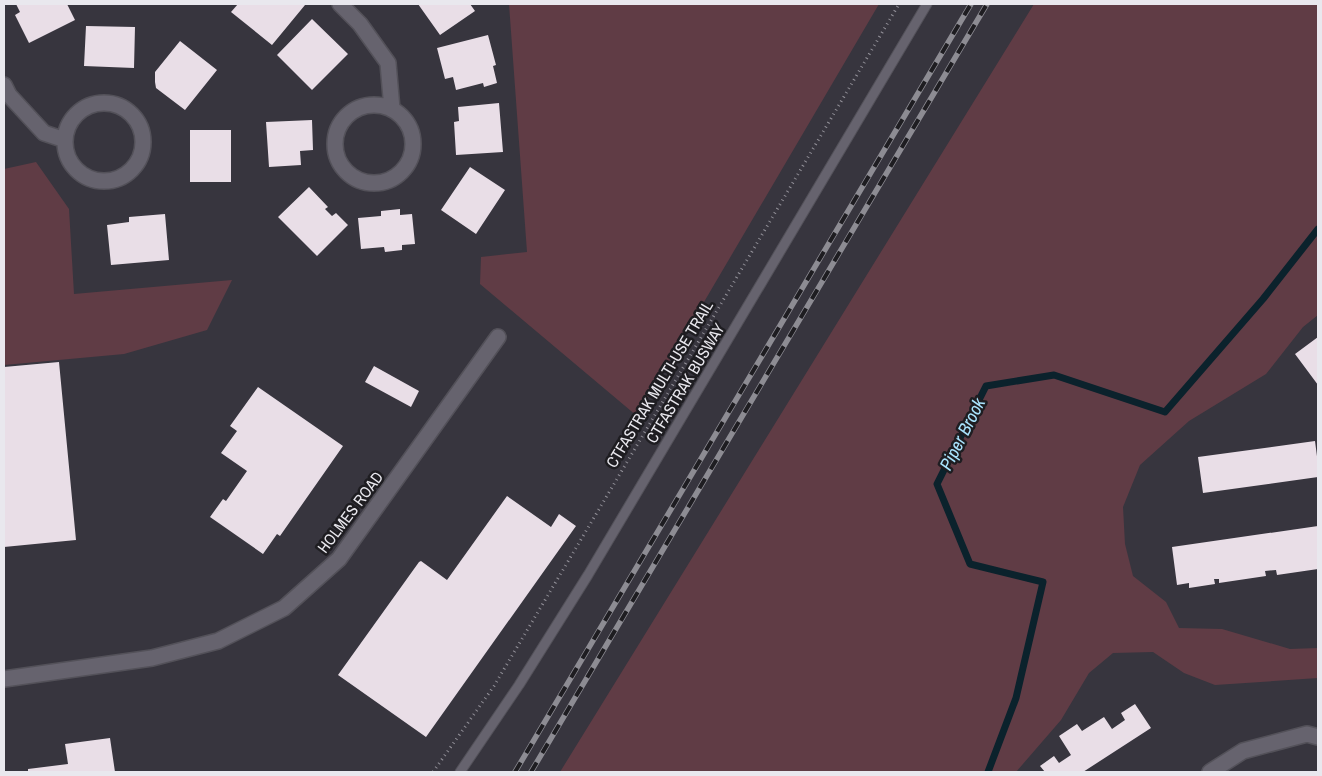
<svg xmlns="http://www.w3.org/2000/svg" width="1322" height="776" font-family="'Archivo Narrow',sans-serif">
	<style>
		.green { fill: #603c45 }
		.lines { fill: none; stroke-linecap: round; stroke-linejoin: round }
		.stream { stroke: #0b222c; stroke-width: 7 }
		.building { fill: #e9dee7 }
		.lane-casing { stroke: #535159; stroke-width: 11 }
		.street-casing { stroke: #535159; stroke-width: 18 }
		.path { stroke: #929098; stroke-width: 3; stroke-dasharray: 1 4; stroke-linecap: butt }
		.lane { stroke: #66636e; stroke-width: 9 }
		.street { stroke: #66636e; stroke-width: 15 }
		.rail-casing { stroke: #8d8c93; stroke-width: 5.5 }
		.rail { stroke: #1e1d21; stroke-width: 4; stroke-dasharray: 11; stroke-linecap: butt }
		.labels { text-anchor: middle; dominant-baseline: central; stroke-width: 5; stroke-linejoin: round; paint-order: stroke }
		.street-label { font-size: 16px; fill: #e9e8ee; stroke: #1e1d21 }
		.water-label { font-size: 18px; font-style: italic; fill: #a9e3fd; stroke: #1e1d21 }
	</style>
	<rect width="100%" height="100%" fill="#37353e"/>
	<path class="green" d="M509,4H879L637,416L480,284L481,257L527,252Z
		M1034,4H1318V315L1303,327L1266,374L1189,421L1140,465L1123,507L1125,544L1133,576L1166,602L1179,628L1222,629L1290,649L1318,648V678L1215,685L1184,673L1153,652L1113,653L1089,673L1061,720L1016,772H560Z
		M36,162L69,209L74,294L232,280L207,330L124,354L4,365V169Z"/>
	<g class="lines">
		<path class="stream" d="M988,772L1016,698L1043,582L970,564L937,484L986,386L1054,375L1165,412L1263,299L1318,229"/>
	</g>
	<path class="building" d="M16,4H67L75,20L29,43L15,15L20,12Z
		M238,4H303L305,5L272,45L231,12Z
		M418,4H470L475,11L440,35Z
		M312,19L348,54L312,90L277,55Z
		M86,26L135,27L134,68L84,66Z
		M488,35L496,65L493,66L497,83L484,87L483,83L456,90L453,77L445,79L437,48Z
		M180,41L217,70L185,110L156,88L155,82V72Z
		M499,103L503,152L456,155L454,122L459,121L458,107Z
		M312,120L313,150L300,151L301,165L269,167L266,122Z
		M190,130H231V182H190Z
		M470,167L505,190L476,234L441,210Z
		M309,187L328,207L325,209L332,216L336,213L348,225L317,256L278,217Z
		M400,209V215L412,214L415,244L402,245V250L385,252L384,247L361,249L358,218L381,216V211Z
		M165,214L169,260L111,265L107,225L129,222V217Z
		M1318,337V385L1295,354Z
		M59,362L76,540L4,547V367Z
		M374,366L419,391L411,407L365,382Z
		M258,387L343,446L280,536L277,534L263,554L210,517L223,499L226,501L247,471L221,453L237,431L230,426Z
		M1315,441L1318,464V477L1203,493L1198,457Z
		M507,496L551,527L559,514L576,526L426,737L338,675L419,562L421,561L447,580Z
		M1318,526V569L1277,575L1276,570L1265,571L1266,576L1219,583V579H1214L1215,584L1189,588V583L1177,585L1172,547Z
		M1135,704L1151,728L1083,772H1045L1040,766L1054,756L1059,763L1071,755L1059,736L1077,724L1082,731L1104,717L1112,729L1125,720L1121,713Z
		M110,738L115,772H28V769L68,764L65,744Z"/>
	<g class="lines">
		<g class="lane-casing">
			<path id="lane" d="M460,772L519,685L588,575L927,4"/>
		</g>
		<g class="street-casing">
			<path id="street" d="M340,4L360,24L388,63L392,109
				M4,85L9,95L44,133L65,140
				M65 142a39 39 0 1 1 78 0a39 39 0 1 1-78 0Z
				M335 144a39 39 0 1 1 78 0a39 39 0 1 1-78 0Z
				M4,679L152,658L218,641L284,608L339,559L498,337
				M1210,772L1243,751L1307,734L1318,737"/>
		</g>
		<path class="path" d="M433,772L494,686L899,4"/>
		<use href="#lane" class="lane"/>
		<use href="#street" class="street"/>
		<g class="rail-casing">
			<path id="rail" d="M515,772L971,4
				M531,772L987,4"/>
		</g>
		<use href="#rail" class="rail"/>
	</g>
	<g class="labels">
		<g class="street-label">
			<text transform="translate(685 383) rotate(-59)">CTFASTRAK BUSWAY</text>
			<text transform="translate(659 384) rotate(-59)">CTFASTRAK MULTI-USE TRAIL</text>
			<text transform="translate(350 512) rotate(-53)">HOLMES ROAD</text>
		</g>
		<g class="water-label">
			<text transform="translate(962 434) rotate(-63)">Piper Brook</text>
		</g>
	</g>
	<rect width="1322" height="776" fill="none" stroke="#e9e8ee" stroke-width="10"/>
</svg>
